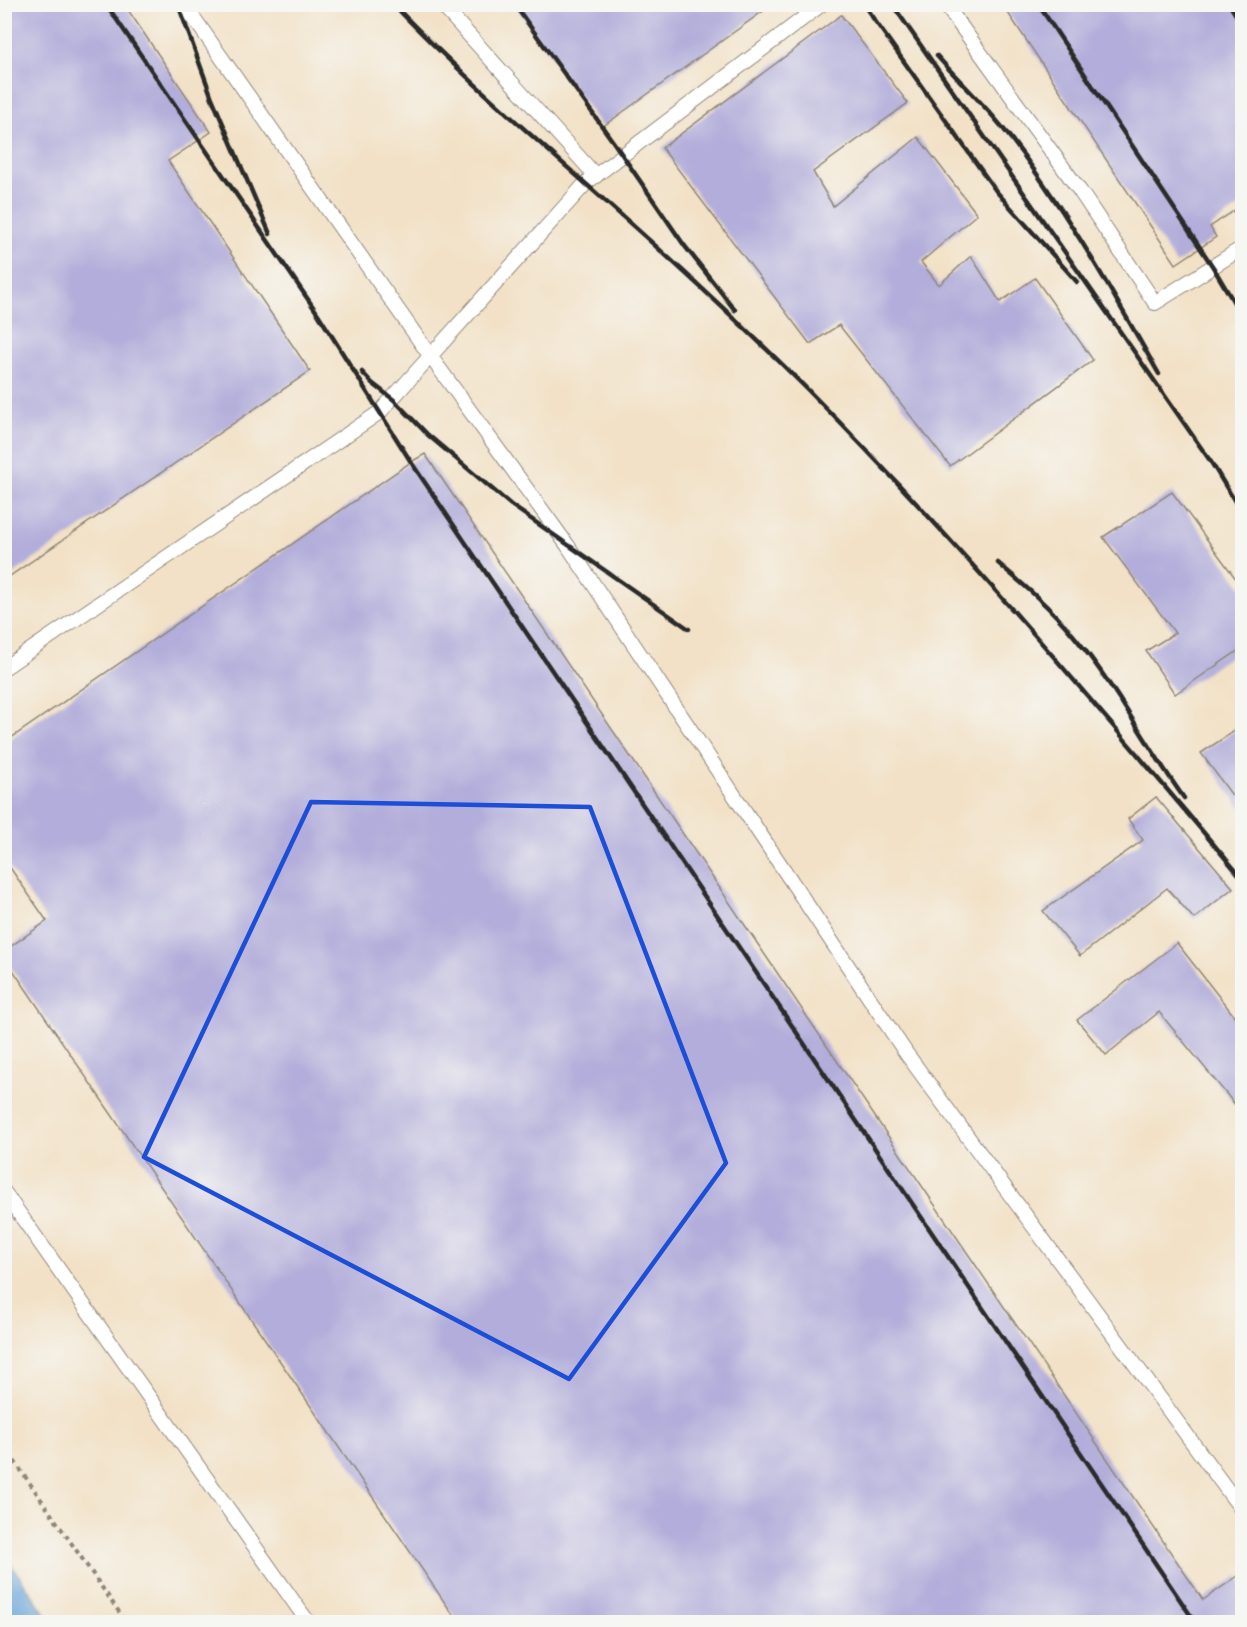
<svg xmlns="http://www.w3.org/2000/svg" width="1247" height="1627" font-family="'Gentium Book Plus',serif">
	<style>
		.water { fill: #66a3d8; stroke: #486782; stroke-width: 1.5 }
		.building { fill: #b2adda }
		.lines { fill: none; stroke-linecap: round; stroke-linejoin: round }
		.lane-casing { stroke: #8e8678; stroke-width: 16 }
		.path { stroke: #8e8678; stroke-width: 4; stroke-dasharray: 4.5 4.5; stroke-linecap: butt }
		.lane { stroke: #fff; stroke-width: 14 }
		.rail { stroke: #2b2b2b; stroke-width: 4.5 }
		.marked { fill: none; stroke: #1d4ed8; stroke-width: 4.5; stroke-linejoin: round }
	</style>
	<rect width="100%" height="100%" fill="#f6f6f2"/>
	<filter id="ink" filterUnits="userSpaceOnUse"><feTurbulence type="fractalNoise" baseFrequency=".0167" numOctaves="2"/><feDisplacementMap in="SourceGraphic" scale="12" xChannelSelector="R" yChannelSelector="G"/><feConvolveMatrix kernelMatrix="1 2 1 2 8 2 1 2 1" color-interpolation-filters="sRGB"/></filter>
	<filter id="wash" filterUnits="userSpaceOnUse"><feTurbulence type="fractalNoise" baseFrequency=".008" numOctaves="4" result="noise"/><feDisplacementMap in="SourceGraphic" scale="24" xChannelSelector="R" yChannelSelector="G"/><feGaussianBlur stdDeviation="1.35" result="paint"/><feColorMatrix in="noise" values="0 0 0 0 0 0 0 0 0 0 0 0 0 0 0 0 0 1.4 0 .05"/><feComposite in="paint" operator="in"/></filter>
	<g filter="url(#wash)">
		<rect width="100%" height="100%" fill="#f2e1c6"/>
		<path class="water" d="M4,1556H5L51,1622H5Z"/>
		<g id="blocks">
			<path class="building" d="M4,4H124L211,132L168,161L310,371L4,580Z
				M514,4H773L602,127Z
				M1002,4H1242V205L1210,227L1216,237L1176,264Z
				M841,15L908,103L813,172L833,206L918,137L977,214L921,262L939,285L971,256L1000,302L1035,278L1093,360L950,466L839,325L810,344L662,148Z
				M425,454L1203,1600L1238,1576L1242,1583V1622H458L4,957V951L47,921L4,859V743L411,462Z
				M1172,492L1242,587V648L1175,694L1146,651L1175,633L1103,537Z
				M1242,726V809L1201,753Z
				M1156,797L1233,888L1194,919L1167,888L1080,956L1043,911L1143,840L1128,819Z
				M1177,943L1242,1026V1113L1159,1012L1106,1055L1077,1020Z"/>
		</g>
	</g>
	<g filter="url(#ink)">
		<use href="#blocks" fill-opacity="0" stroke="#8e8678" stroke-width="1.5"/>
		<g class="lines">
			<g class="lane-casing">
				<path id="lane" d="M184,4L431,357L568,546L906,1053L1242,1510
					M441,4L596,176
					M945,4L1080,191L1155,303L1242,248
					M4,668L380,412L586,183L822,4
					M4,1192L308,1622"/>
			</g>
			<path class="path" d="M4,1446L126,1622"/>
			<use href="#lane" class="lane"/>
			<path class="rail" d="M106,4L318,314L411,462L1195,1622
				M178,4L212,98L270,234
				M393,4C454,68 521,126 586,184C661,250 736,318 806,388C961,544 1101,711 1242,878
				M514,4L614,143L684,245L735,310
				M863,4L996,191L1077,282
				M892,4L1211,462L1242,513
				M1038,4L1213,267L1242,316
				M1229,4L1242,24
				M937,56C958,80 982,102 1002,127C1063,204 1111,290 1159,374
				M362,372L372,383L394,400L428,435L511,505L689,629
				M998,563C1024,585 1051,608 1073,635C1115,685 1146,745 1184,798"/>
		</g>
	</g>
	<path class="marked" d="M311,802L590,807L726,1163L569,1379L144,1157Z"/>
	<rect width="1247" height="1627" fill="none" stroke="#f6f6f2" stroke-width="24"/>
</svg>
